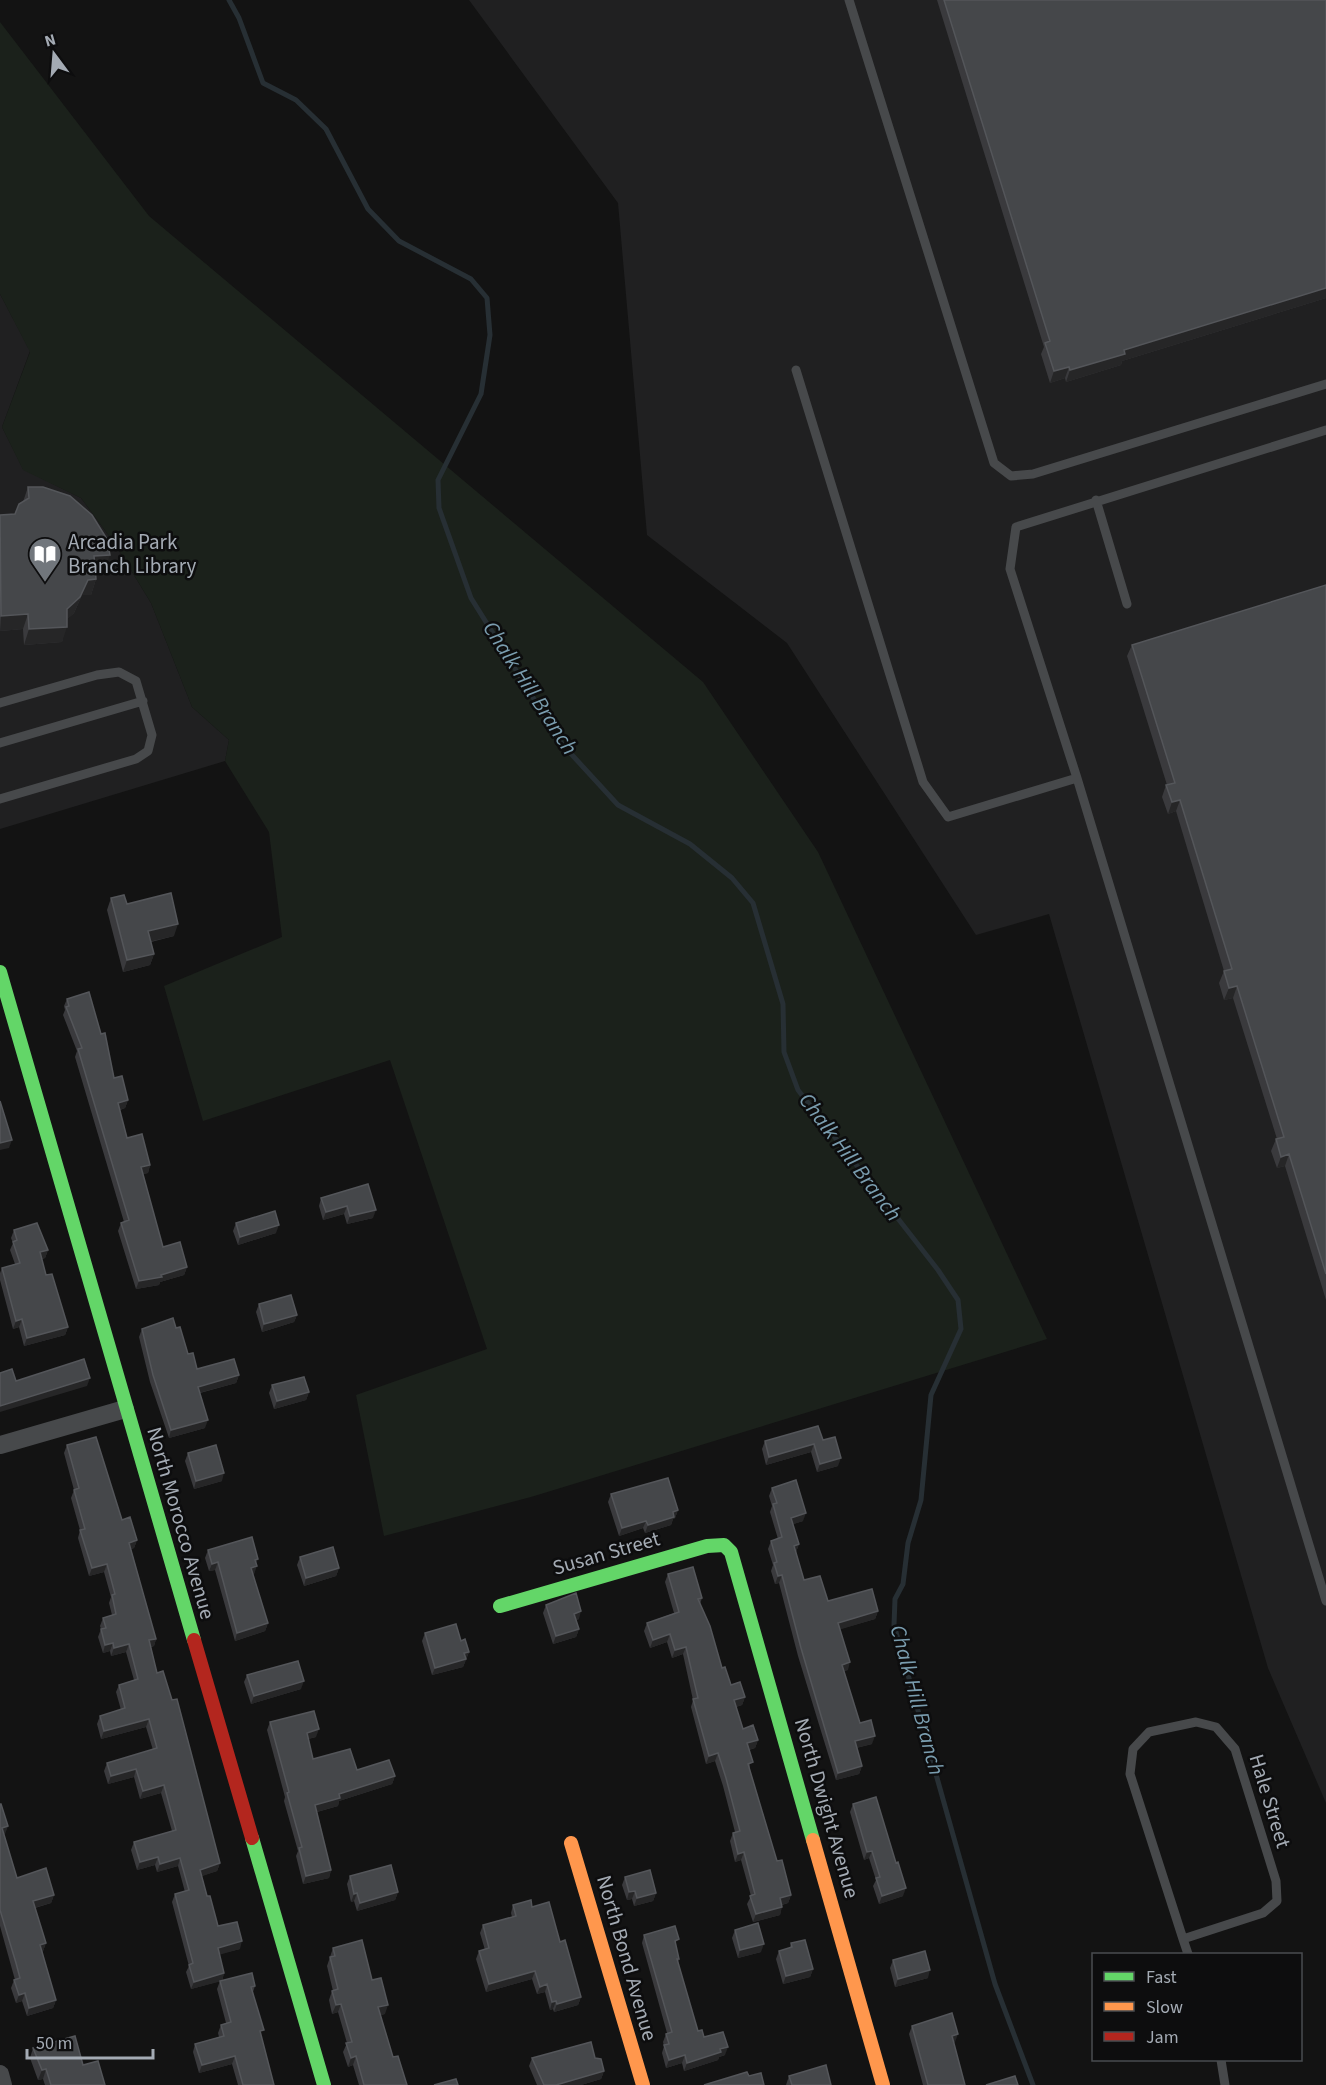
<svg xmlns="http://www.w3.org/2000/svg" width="1326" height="2085" font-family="'Source Sans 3',sans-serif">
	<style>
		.built { fill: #202021 }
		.green { fill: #1b211b }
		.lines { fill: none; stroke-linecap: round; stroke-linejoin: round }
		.stream { stroke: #272f34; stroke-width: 5 }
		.lane { stroke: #47494b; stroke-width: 9 }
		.street { stroke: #47494b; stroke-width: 18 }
		.fast { stroke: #63d668; stroke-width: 14 }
		.slow { stroke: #ff974d; stroke-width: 14 }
		.jam { stroke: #b3261e; stroke-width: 14 }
		.wall { fill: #3a3a3d }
		.shaded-wall { fill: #262627 }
		.building { fill: #45474a; stroke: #54565a; stroke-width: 1.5 }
		.labels { text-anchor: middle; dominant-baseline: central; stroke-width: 5; stroke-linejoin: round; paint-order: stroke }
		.poi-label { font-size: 21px; fill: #a4abb4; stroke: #0d0d0e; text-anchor: start }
		.street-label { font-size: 21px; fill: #a4abb4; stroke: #0d0d0e }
		.water-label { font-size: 22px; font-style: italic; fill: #7a9daf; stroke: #0d0d0e }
	</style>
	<rect width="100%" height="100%" fill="#131313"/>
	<path class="built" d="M469,0H1326V1803L1268,1668L1049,914L976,935L787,643L647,535L618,203Z
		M0,294L30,351L2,427L23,469L81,498L115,544L151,603L192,707L229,740L225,761L0,829Z"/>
	<path class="green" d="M0,22L149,216L703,682L818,852L1047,1339L531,1497L384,1536L356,1395L487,1349L390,1060L203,1121L164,986L282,937L269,832L225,761L229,740L192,707L151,603L115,544L81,498L23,470L2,427L30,352L0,294Z"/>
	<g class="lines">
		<path class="stream" d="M229,0L239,18L263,83L296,100L326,129L368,209L399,241L471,279L487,298L490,335L481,394L438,480L439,508L471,598L562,744L618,805L690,844L732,878L753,903L783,1004L784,1052L798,1090L938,1270L958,1300L961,1329L931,1395L921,1500L908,1543L903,1584L895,1599L894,1625L995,1984L1033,2085"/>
		<path class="lane" d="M849,0L994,463L1011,476L1033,474L1326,384
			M796,370L923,782L948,817L1077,778
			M1326,430L1016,527L1010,569L1077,778L1326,1601
			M1096,500L1127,604
			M0,703L97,675L119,672L136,681L152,735L148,751L136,759L0,799
			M0,743L143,701
			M1196,1722L1216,1727L1235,1749L1276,1881L1277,1901L1263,1913L1183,1939L1130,1774L1133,1749L1149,1732Z
			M1183,1939L1188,1954
			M1221,2060L1225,2085"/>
		<path class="street" d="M0,1445L125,1409
			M0,2074L3,2085"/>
		<path class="fast" d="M0,972L194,1640
			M500,1606L707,1546L724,1545L731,1552L813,1840
			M252,1838L324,2085"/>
		<path class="slow" d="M813,1840L883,2085
			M571,1843L643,2085"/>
		<path class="jam" d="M194,1640L252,1838"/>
	</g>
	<path class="wall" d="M937,0H1326V298L1122,361L1121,365L1066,382L1065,378L1050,383L1041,354L1044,347Z
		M28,487L104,571H95L96,579L91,595H82L74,613L67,619L62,642L24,645L23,629L0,631V515L15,514L23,502Z
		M1326,585V1300L1285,1166L1277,1168L1271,1151L1276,1139H1277L1233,998L1224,1000L1219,983L1224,971L1176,811L1168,814L1162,797L1166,785H1167L1127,656L1132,645Z
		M111,898L127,904L174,936L151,942L154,954L150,965L123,972L107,910Z
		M67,999L114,1078L128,1100L125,1108L120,1110L127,1138L150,1165L148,1173L143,1174L163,1247L187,1267L184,1275L160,1282L159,1285L136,1289L118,1231L121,1223L124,1222L75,1057L77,1051L63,1015L65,1010L64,1006Z
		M368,1184L373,1218L347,1224L344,1214L323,1220L319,1206L321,1198Z
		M236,1223L276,1233L238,1245L233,1231Z
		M14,1230L48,1250L45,1258L42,1259L46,1275L68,1327L65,1335L24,1346L19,1327L13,1329L0,1280V1273L2,1268L15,1264L10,1250L13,1243L11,1238Z
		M259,1304L297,1315L294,1322L262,1332L256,1312Z
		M176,1328L188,1354L197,1369L239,1375L236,1383L200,1393L205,1428L169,1438L150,1382L139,1337L142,1329Z
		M272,1385L309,1392L306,1400L274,1409L269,1393Z
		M823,1440L838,1466L817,1472L811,1452L766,1465L762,1449L765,1441Z
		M67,1445L137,1540L134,1548L131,1549L156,1639L154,1646L151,1647L157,1673L220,1863L217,1871L201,1876L207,1896L218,1926L240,1949L219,1954L224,1973L222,1981L255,1986L253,1992L261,2037L274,2085H238L232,2064L199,2073L193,2052L195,2044L219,2037L218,2033L221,2025L226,2023L217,1989L220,1981L191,1989L186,1972L189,1966L172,1902L175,1894L185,1892L178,1866L157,1872L155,1865L137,1870L131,1850L134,1842L172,1831L161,1793L140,1799L134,1777L108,1784L104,1771L107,1763L153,1750L146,1727L101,1739L97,1724L100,1716L121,1710L116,1692L119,1685L134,1680L126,1652L111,1656L110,1651L103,1653L98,1637L101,1629L100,1626L103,1618L112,1615L109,1603L111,1597L104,1572L89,1576L78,1538L80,1530L71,1498L74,1490L64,1453Z
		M188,1453L222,1481L194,1489L185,1461Z
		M772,1488L803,1521L793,1524L799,1544L796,1552L804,1580L828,1601L878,1611L875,1619L840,1629L848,1670L844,1671L860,1723L872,1744L856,1748L862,1766L859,1774L836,1780L798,1656L779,1583L775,1584L771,1571L773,1565L768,1549L771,1541L778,1539L770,1512L772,1506L769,1496Z
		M611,1494L678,1510L675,1518L673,1519L671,1525L645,1533L643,1528L619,1536L608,1502Z
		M208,1550L256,1564L254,1574H253L268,1623L265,1631L235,1641L215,1570L209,1571L205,1558Z
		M300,1557L339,1568L336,1576L304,1586L297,1565Z
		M668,1574L702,1598L700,1604L722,1668L731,1685L745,1697L742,1705L736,1707L743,1729L758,1740L755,1748L749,1750L750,1770L777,1861L791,1895L788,1903L782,1905L780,1915L753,1922L747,1904L751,1896L741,1860L735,1862L730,1841L733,1833L735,1832L723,1786L715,1761L706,1764L691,1707L693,1700L683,1654L672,1658L667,1642L650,1648L644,1631L647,1623L674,1613L665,1582Z
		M546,1605L579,1619L576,1620L579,1629L576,1637L553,1644L543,1613Z
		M425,1633L461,1641L469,1652L463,1667L432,1675L422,1641Z
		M247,1675L301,1689L251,1704L244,1682Z
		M270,1722L316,1737L308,1739L313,1759L357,1770L395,1776L392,1784L339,1801L338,1806L317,1812L331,1870L329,1878L303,1884L296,1856L298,1851L284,1801L285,1797L267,1730Z
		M0,1804L8,1826L4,1834L17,1878L54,1895L51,1903L35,1908L46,1943L43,1951L42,1952L56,2000L53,2008L27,2016L22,2001L16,2003L11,1988L14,1980H15L0,1926Z
		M853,1804L896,1863L903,1896L879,1904L873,1886L876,1880L869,1858L864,1860L850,1812Z
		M350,1876L398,1892L395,1900L357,1911L354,1901L351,1902L347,1884Z
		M625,1877L656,1893L653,1901L634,1906L632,1899L627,1900L622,1885Z
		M513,1905L532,1907L560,1942L581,1997L578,2005L554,2012L553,2009L550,2010L545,1992L537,1994L532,1979L486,1992L476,1959L479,1951L485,1950L480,1933L483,1925L512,1917L511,1913Z
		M735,1930L761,1952L738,1958L732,1938Z
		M644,1935L676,1947L679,1959L678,1962L698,2031L725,2055L719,2057L718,2060L684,2071L682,2063L666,2068L662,2053L664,2046L663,2042L666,2034L667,2033L642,1943Z
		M791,1943L813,1969L810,1977L783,1984L776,1959L779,1951L790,1948Z
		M333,1948L372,1980L385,2014L380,2015L393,2057L407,2085H359L353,2065L348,2067L343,2052L347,2043L338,2012L332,2014L329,2000L332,1991H333L327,1966Z
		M893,1960L928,1978L895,1987L890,1968Z
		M912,2026L955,2042L953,2043L965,2085H923L909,2034Z
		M33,2048L83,2065L105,2085H45L43,2079L38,2080L30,2058Z
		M532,2058H595L604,2071L601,2079L581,2085H537L529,2066Z
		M789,2076L831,2085H786Z"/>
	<path class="shaded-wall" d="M1326,288V298L1122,361L1121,365L1066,382L1070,370L1124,350Z
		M1069,367L1065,378L1050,383L1054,371Z
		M110,555L104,571L88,572L94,556Z
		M96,579L91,595H82L74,613L61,625L67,609L88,580Z
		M28,614L23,629L0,631L1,616Z
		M67,627L62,642L24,645L29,629Z
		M1180,800L1176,811L1168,814L1172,802Z
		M178,924L174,936L144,943L148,931Z
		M154,954L150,965L123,972L127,960Z
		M1237,986L1233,998L1224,1000L1229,988Z
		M128,1100L125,1108L116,1111L118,1103Z
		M12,1140L9,1148L0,1150V1143Z
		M1289,1154L1285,1166L1277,1168L1281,1157Z
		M150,1165L148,1173L139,1175L141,1167Z
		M347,1206L344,1214L323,1220L326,1212Z
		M376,1210L373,1218L347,1224L350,1216Z
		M279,1225L276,1233L238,1245L240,1237Z
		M48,1250L45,1258L37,1260L40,1252Z
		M187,1267L184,1275L160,1282L159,1285L136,1289L139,1281Z
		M297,1315L294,1322L262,1332L264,1324Z
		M22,1319L19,1327L13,1329L16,1321Z
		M68,1327L65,1335L24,1346L27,1338Z
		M239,1375L236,1383L195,1394L198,1387Z
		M90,1378L87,1386L0,1412V1406Z
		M309,1392L306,1400L274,1409L277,1401Z
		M208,1420L205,1428L169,1438L171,1430Z
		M814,1444L811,1452L766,1465L769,1457Z
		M841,1458L838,1466L817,1472L820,1464Z
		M224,1473L222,1481L194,1489L196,1481Z
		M678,1510L675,1518L673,1519L671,1525L645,1533L648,1525L673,1512Z
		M806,1513L803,1521L788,1526L791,1518Z
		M646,1521L643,1528L619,1536L622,1528Z
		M137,1540L134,1548L126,1551L129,1543Z
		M799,1544L796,1552L791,1554L794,1546Z
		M258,1559L255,1567L257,1566L254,1574L248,1576L255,1560Z
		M218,1562L215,1570L209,1571L212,1564Z
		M107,1564L104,1572L89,1576L92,1568Z
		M339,1568L336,1576L304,1586L306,1578Z
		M782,1575L779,1583L775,1584L778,1576Z
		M581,1611L579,1619L571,1622L574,1614Z
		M878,1611L875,1619L835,1631L838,1623Z
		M268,1623L265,1631L235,1641L237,1633Z
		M579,1629L576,1637L553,1644L556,1636Z
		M670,1634L667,1642L650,1648L653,1640Z
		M156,1639L154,1646L146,1648L149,1640Z
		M113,1643L110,1651L103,1653L105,1645Z
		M129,1644L126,1652L111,1656L114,1648Z
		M686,1647L683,1654L672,1658L675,1650Z
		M469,1652L463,1667L432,1675L435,1668Z
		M850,1662L848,1670L839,1672L842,1665Z
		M304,1681L301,1689L251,1704L254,1696Z
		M745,1697L742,1705L731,1708L734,1700Z
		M149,1719L146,1727L101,1739L104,1731Z
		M319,1729L316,1737L304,1740L307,1733Z
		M875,1736L872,1744L852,1749L855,1741Z
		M758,1740L755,1748L744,1751L747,1743Z
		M718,1753L715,1761L706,1764L709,1756Z
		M862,1766L859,1774L836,1780L838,1773Z
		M136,1769L134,1777L108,1784L111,1776Z
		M395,1776L392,1784L339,1801L338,1806L313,1813L315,1805L339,1794Z
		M164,1785L161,1793L140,1799L143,1791Z
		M8,1826L5,1834L0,1836L2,1828Z
		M872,1851L869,1858L864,1860L867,1852Z
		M744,1852L741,1860L735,1862L738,1854Z
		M158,1857L155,1865L137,1870L140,1862Z
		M180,1858L178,1866L157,1872L160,1864Z
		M220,1863L217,1871L197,1878L200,1870Z
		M331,1870L329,1878L303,1884L306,1876Z
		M906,1888L903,1896L879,1904L882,1896Z
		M635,1891L632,1899L627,1900L629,1892Z
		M398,1892L395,1900L357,1911L360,1903Z
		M357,1893L354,1901L351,1902L354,1894Z
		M656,1893L653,1901L634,1906L637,1898Z
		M54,1895L51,1903L30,1909L33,1901Z
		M791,1895L788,1903L777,1906L780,1898Z
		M782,1907L780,1915L753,1922L756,1914Z
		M242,1941L240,1949L215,1956L218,1948Z
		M46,1943L43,1951L37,1953L40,1945Z
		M764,1944L761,1952L738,1958L740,1950Z
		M813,1969L810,1977L783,1984L786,1976Z
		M930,1970L928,1978L895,1987L898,1979Z
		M535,1971L532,1979L486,1992L489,1984Z
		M224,1973L222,1981L191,1989L194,1982Z
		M547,1984L545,1992L537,1994L540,1987Z
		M25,1993L22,2001L16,2003L19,1995Z
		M581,1997L578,2005L554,2012L557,2004Z
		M56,2000L53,2008L27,2016L29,2008Z
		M556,2001L553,2009L550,2010L552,2002Z
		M341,2004L338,2012L332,2014L336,2005Z
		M388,2005L385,2014L375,2016L378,2007Z
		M958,2034L955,2042L949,2044L952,2036Z
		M728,2047L725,2055L719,2057L718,2060L684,2071L687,2063Z
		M685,2055L682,2063L666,2068L669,2060Z
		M235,2056L232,2064L199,2073L202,2065Z
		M356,2056L353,2065L348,2067L351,2058Z
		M46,2069L43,2079L38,2080L42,2070Z
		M604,2071L601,2079L581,2085H556Z"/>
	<path class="building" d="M944,0H1326V288L1124,350L1125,354L1070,370L1069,367L1054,371L1045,343L1050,341Z
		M28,487H43L70,496L92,515L107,539L110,555L94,556L96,579L88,580L80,597L67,609V627L29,629L28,614L1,616L0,515L15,514L19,504L29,498Z
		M1326,585V1274L1289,1154L1281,1157L1276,1139L1284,1137L1237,986L1229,988L1224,971L1232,969L1180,800L1172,802L1166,785L1175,783L1132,645Z
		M171,893L178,924L148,931L154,954L127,960L111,898L124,895L127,904Z
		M89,992L101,1034L105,1033L114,1078L122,1076L128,1100L118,1103L127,1138L142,1134L150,1165L141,1167L163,1247L180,1242L187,1267L161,1275L162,1277L139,1281L121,1223L129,1220L78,1049L82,1048L66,1007L69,1006L67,999Z
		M0,1101L12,1140L0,1143Z
		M368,1184L376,1210L350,1216L347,1206L326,1212L321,1198Z
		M275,1211L279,1225L240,1237L236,1223Z
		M37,1223L48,1250L40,1252L46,1275L52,1274L68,1327L27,1338L22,1319L16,1321L2,1268L20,1263L13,1242L17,1240L14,1230Z
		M291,1295L297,1315L264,1324L259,1304Z
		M173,1318L176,1328L180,1327L188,1354L193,1353L197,1369L234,1359L239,1375L198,1387L208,1420L171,1430L153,1375L142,1329Z
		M84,1359L90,1378L0,1406V1373L12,1369L16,1381Z
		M304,1377L309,1392L277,1401L272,1385Z
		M818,1426L823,1440L835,1437L841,1458L820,1464L814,1444L769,1457L765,1441Z
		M96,1437L122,1520L130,1517L137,1540L129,1543L156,1639L149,1640L157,1673L163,1671L172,1700L177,1699L220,1863L200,1870L207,1896H210L218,1926L237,1922L242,1941L218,1948L224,1973L194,1982L189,1965L193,1963L175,1894L189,1890L180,1858L160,1864L158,1857L140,1862L134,1842L176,1830L164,1785L143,1791L136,1769L111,1776L107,1763L157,1748L149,1719L104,1731L100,1716L125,1708L119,1685L138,1679L129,1644L114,1648L113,1643L105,1645L101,1629L106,1628L103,1618L116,1614L112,1595L115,1594L107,1564L92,1568L80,1530L85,1529L74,1490L79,1488L67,1445Z
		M216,1445L224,1473L196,1481L188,1453Z
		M668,1478L678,1510L673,1512L674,1517L648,1525L646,1521L622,1528L611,1494Z
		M796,1480L806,1513L791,1518L799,1544L794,1546L804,1580L820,1576L828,1601L872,1589L878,1611L838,1623L850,1662L842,1665L860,1723L871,1720L875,1736L855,1741L862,1766L838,1773L801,1648L782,1575L778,1576L774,1563L777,1562L771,1541L782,1537L773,1504L777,1503L772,1488Z
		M252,1537L258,1559L255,1560L257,1566L251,1568L268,1623L237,1633L218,1562L212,1564L208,1550Z
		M333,1547L339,1568L306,1578L300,1557Z
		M693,1567L702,1598L698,1599L710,1626L722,1668L725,1667L731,1685L740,1682L745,1697L734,1700L743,1729L753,1725L758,1740L747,1743L753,1762L748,1764L777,1861L782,1860L791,1895L780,1898L782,1907L756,1914L750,1896L755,1894L744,1852L738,1854L733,1833L740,1831L726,1778L718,1753L709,1756L693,1699L698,1698L686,1647L675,1650L670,1634L653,1640L647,1623L679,1612L668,1574Z
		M576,1593L581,1611L574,1614L579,1629L556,1636L546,1605Z
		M456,1624L461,1641L465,1639L469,1652L464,1653L466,1659L435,1668L425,1633Z
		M298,1661L304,1681L254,1696L247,1675Z
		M314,1711L319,1729L307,1733L313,1759L350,1749L357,1770L389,1760L395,1776L339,1794L340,1798L315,1805L331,1870L306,1876L299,1848L302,1847L287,1793L289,1792L270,1722Z
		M876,1797L896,1863L898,1862L906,1888L882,1896L876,1878L880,1877L872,1851L867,1852L853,1804Z
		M0,1804H1L8,1826L2,1828L17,1878L46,1868L54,1895L33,1901L46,1943L40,1945L56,2000L29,2008L25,1993L19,1995L14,1980L20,1978L16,1963L0,1910Z
		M391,1865L398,1892L360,1903L357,1893L354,1894L350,1876Z
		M650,1870L656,1893L637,1898L635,1891L629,1892L625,1877Z
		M531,1900L532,1907L549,1902L560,1942L565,1940L581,1997L557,2004L556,2001L552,2002L547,1984L540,1987L535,1971L489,1984L479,1951L489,1948L483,1925L516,1916L513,1905Z
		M758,1923L764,1944L740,1950L735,1930Z
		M675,1926L679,1939L675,1941L679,1959H677L698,2031L702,2030L704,2037L723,2032L728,2047L720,2049L721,2052L687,2063L685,2055L669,2060L664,2045L669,2044L666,2034L672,2032L644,1935Z
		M362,1940L372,1980L381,1978L388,2005L378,2007L393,2057L398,2056L407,2085H364L356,2056L351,2058L346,2043L352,2042L341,2004L336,2005L332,1991L338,1989L330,1957L335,1956L333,1948Z
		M805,1940L813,1969L786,1976L779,1951L792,1947L791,1943Z
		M925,1951L930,1970L898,1979L893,1960Z
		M252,1973L255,1986L251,1987L264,2030L260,2031L274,2085H243L235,2056L202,2065L195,2044L224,2036L221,2025L231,2022L220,1981Z
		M952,2013L958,2034L952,2036L965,2085H928L912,2026Z
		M75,2036L83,2065L98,2061L105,2085H51L46,2069L42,2070L33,2048Z
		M591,2042L595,2058L601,2059L604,2071L556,2085H544L532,2058Z
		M826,2065L831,2085H792L789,2076Z
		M747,2072L749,2076L761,2073L764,2085H704Z
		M1015,2076L1018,2085H986Z
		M456,2079L458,2085H434Z"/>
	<defs>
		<g id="library-pin" transform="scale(1.725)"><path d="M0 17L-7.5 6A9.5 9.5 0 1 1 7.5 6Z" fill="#71767c" stroke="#0d0d0e"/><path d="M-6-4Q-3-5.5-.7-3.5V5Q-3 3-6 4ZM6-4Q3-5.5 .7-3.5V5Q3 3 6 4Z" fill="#fff"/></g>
	</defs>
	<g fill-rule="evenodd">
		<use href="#library-pin" x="45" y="554"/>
	</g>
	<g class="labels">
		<g class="poi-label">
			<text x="68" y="542">Arcadia Park<tspan x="68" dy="24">Branch Library</tspan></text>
		</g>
		<g class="street-label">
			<text transform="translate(181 1523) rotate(74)">North Morocco Avenue</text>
			<text transform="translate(606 1553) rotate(-16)">Susan Street</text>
			<text transform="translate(1270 1801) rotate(73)">Hale Street</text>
			<text transform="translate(827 1808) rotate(74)">North Dwight Avenue</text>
			<text transform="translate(627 1958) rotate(74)">North Bond Avenue</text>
		</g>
		<g class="water-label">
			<text transform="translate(530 688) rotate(57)">Chalk Hill Branch</text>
			<text transform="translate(850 1157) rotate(53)">Chalk Hill Branch</text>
			<text transform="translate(917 1700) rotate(75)">Chalk Hill Branch</text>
		</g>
	</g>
	<rect x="1092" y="1953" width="210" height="108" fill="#0d0d0e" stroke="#494c50" stroke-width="1.5"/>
	<rect x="1104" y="1972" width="30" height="9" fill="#63d668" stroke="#494c50" stroke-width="1.5"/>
	<text x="1146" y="1983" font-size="18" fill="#a4abb4">Fast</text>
	<rect x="1104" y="2002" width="30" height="9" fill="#ff974d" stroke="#494c50" stroke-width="1.5"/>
	<text x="1146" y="2013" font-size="18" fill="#a4abb4">Slow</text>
	<rect x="1104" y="2032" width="30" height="9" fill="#b3261e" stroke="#494c50" stroke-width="1.5"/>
	<text x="1146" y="2043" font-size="18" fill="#a4abb4">Jam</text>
	<g transform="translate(54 54) rotate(344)" stroke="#0d0d0e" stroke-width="4.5" paint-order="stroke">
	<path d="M0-4.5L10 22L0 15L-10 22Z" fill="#a4abb4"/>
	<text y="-9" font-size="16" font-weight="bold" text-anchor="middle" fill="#a4abb4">N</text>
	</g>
	<path d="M27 2049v9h126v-9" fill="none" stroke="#a4abb4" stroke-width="3"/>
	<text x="36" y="2049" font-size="18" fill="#a4abb4" stroke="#0d0d0e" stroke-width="4.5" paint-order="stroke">50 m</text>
</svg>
